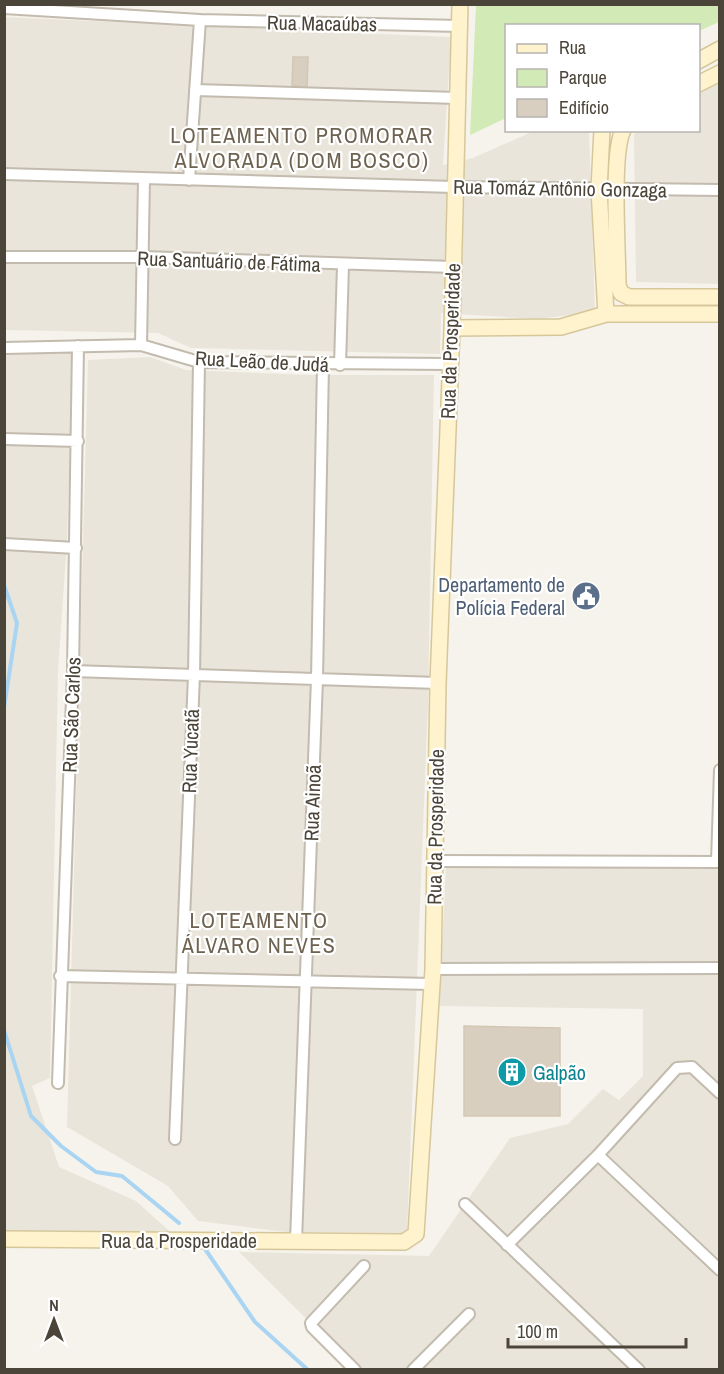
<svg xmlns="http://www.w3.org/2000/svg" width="724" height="1374" font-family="'Archivo Narrow',sans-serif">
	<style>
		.residential { fill: #eae5da }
		.green { fill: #d2eab5 }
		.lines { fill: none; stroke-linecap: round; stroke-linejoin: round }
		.stream { stroke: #a9d4f2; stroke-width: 4 }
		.building { fill: #d8cfc1; stroke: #d3c7b4; stroke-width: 1.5 }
		.street-casing { stroke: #c2bbae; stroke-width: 14 }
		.secondary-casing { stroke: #d6c79b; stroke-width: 18 }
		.street { stroke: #fff; stroke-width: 10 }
		.secondary { stroke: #fff3cd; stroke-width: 15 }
		.labels { text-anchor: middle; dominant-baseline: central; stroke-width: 4.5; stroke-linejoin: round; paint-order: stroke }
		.street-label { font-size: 20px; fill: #4b4439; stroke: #fff }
		.service-label { font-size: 20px; fill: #4e5e75; stroke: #fff; text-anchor: end }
		.culture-label { font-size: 20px; fill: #0d838f; stroke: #fff; text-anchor: start }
		.quarter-label { font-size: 22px; letter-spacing: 1.5px; fill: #6e6250; stroke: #fff }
	</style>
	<rect width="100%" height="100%" fill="#f6f3ec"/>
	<path class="residential" d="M4,17L451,37L443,165L473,158L534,131H589L595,312L536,319L441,313L440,354L191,348L158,333L5,330Z
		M719,75V284L636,282L634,135L636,131L698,130L699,88Z
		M5,352H73L67,540L58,671L50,1078L32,1086L59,1167L136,1201L176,1237L5,1234Z
		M150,357L186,370L309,375H434L428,702L407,1233L285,1232L198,1221L168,1186L67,1127L88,360Z
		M719,758V1369H357L239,1252L429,1256L510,1138L568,1124L603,1089L619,1100L643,1076V1009L439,1006L446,868L714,865Z"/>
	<path class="green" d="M476,5H719V22L699,31L698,26H506V118L470,135Z"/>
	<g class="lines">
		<path class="stream" d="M4,585L17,623L4,708
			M4,1030L31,1116L61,1146L96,1172L122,1176L179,1223
			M203,1246L255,1322L308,1370"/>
	</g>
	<path class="building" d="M293,57H308L307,88L292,85Z
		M464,1026L560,1028V1116H464Z"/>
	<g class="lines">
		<g class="street-casing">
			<path id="street" d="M4,8L200,20L460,26
				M195,90L457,98
				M4,174L454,187L720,190
				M189,180L200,20
				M4,257H143L453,267
				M141,345L144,179
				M4,348L141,345L199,362L450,364
				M340,365L343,265
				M4,439L78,441
				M4,544L76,548
				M73,671L438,683
				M435,861L720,862
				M717,862L720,770
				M433,969L720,968
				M60,976L432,984
				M58,1083L73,671L78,346
				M175,1139L194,675L199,362
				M598,1155L720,1270
				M465,1204L639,1370
				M296,1241L317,679L323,365
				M507,1245L598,1155L677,1068L692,1067L720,1093
				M355,1370L312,1327L311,1323L364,1266
				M413,1370L469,1314"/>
		</g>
		<g class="secondary-casing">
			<path id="secondary" d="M698,61L720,49
				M698,84L720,73
				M602,130L599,189L606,314
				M623,130C611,154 618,253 618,285L621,293L629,297H720
				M452,328L561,327L606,314H720
				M4,1239L404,1242L416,1234L433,969L438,683L452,328L460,4"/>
		</g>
		<use href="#street" class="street"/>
		<use href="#secondary" class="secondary"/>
	</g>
	<defs>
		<g id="civic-disc" transform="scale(1.5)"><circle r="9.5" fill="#5c6f8a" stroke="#fff"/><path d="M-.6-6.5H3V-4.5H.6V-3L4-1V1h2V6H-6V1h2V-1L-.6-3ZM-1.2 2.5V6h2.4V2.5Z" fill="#fff"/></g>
		<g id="building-disc" transform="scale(1.5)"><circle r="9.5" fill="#0f9aa8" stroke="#fff"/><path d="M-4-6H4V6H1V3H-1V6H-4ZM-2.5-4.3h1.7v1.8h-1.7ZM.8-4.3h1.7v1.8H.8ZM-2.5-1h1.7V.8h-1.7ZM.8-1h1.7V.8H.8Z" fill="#fff"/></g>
	</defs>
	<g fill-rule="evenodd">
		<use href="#civic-disc" x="586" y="596"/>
		<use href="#building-disc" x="512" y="1072"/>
	</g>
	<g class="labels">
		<g class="street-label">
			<text transform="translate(322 23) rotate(1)">Rua Macaúbas</text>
			<text transform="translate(560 188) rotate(1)">Rua Tomáz Antônio Gonzaga</text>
			<text transform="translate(229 261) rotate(2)">Rua Santuário de Fátima</text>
			<text transform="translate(450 341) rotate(-88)">Rua da Prosperidade</text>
			<text transform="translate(262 361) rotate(3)">Rua Leão de Judá</text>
			<text transform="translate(71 715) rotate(-88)">Rua São Carlos</text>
			<text transform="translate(190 751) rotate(-88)">Rua Yucatã</text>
			<text transform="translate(312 803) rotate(-88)">Rua Ainoã</text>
			<text transform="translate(435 827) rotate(-89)">Rua da Prosperidade</text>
			<text x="179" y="1240">Rua da Prosperidade</text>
		</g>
		<g class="service-label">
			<text x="565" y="584">Departamento de<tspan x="565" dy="23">Polícia Federal</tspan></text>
		</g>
		<g class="culture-label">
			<text x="533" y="1072">Galpão</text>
		</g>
		<g class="quarter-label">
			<text x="302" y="135">LOTEAMENTO PROMORAR<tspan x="302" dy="25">ALVORADA (DOM BOSCO)</tspan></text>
			<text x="259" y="920">LOTEAMENTO<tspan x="259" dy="25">ÁLVARO NEVES</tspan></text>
		</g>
	</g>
	<rect width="724" height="1374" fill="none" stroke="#4b4439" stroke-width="12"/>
	<rect x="505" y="24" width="195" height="108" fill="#ffffff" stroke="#b7b4b0" stroke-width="1.5"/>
	<rect x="517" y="44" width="30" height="9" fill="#fff3cd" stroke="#b7b4b0" stroke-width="1.5"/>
	<text x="559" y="54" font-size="18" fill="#4b4439">Rua</text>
	<rect x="517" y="69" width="30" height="18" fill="#d2eab5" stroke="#b7b4b0" stroke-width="1.5"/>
	<text x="559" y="84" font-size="18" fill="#4b4439">Parque</text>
	<rect x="517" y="99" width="30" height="18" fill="#d8cfc1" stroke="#b7b4b0" stroke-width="1.5"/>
	<text x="559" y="114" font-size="18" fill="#4b4439">Edifício</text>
	<g transform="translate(54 1320)" stroke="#ffffff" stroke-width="4.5" paint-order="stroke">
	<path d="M0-4.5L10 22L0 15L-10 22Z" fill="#4b4439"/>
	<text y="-9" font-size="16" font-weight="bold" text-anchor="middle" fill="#4b4439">N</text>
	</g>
	<path d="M508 1338v9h178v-9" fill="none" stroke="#4b4439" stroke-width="3"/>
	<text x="517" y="1338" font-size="18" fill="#4b4439" stroke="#ffffff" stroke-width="4.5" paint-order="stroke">100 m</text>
</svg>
